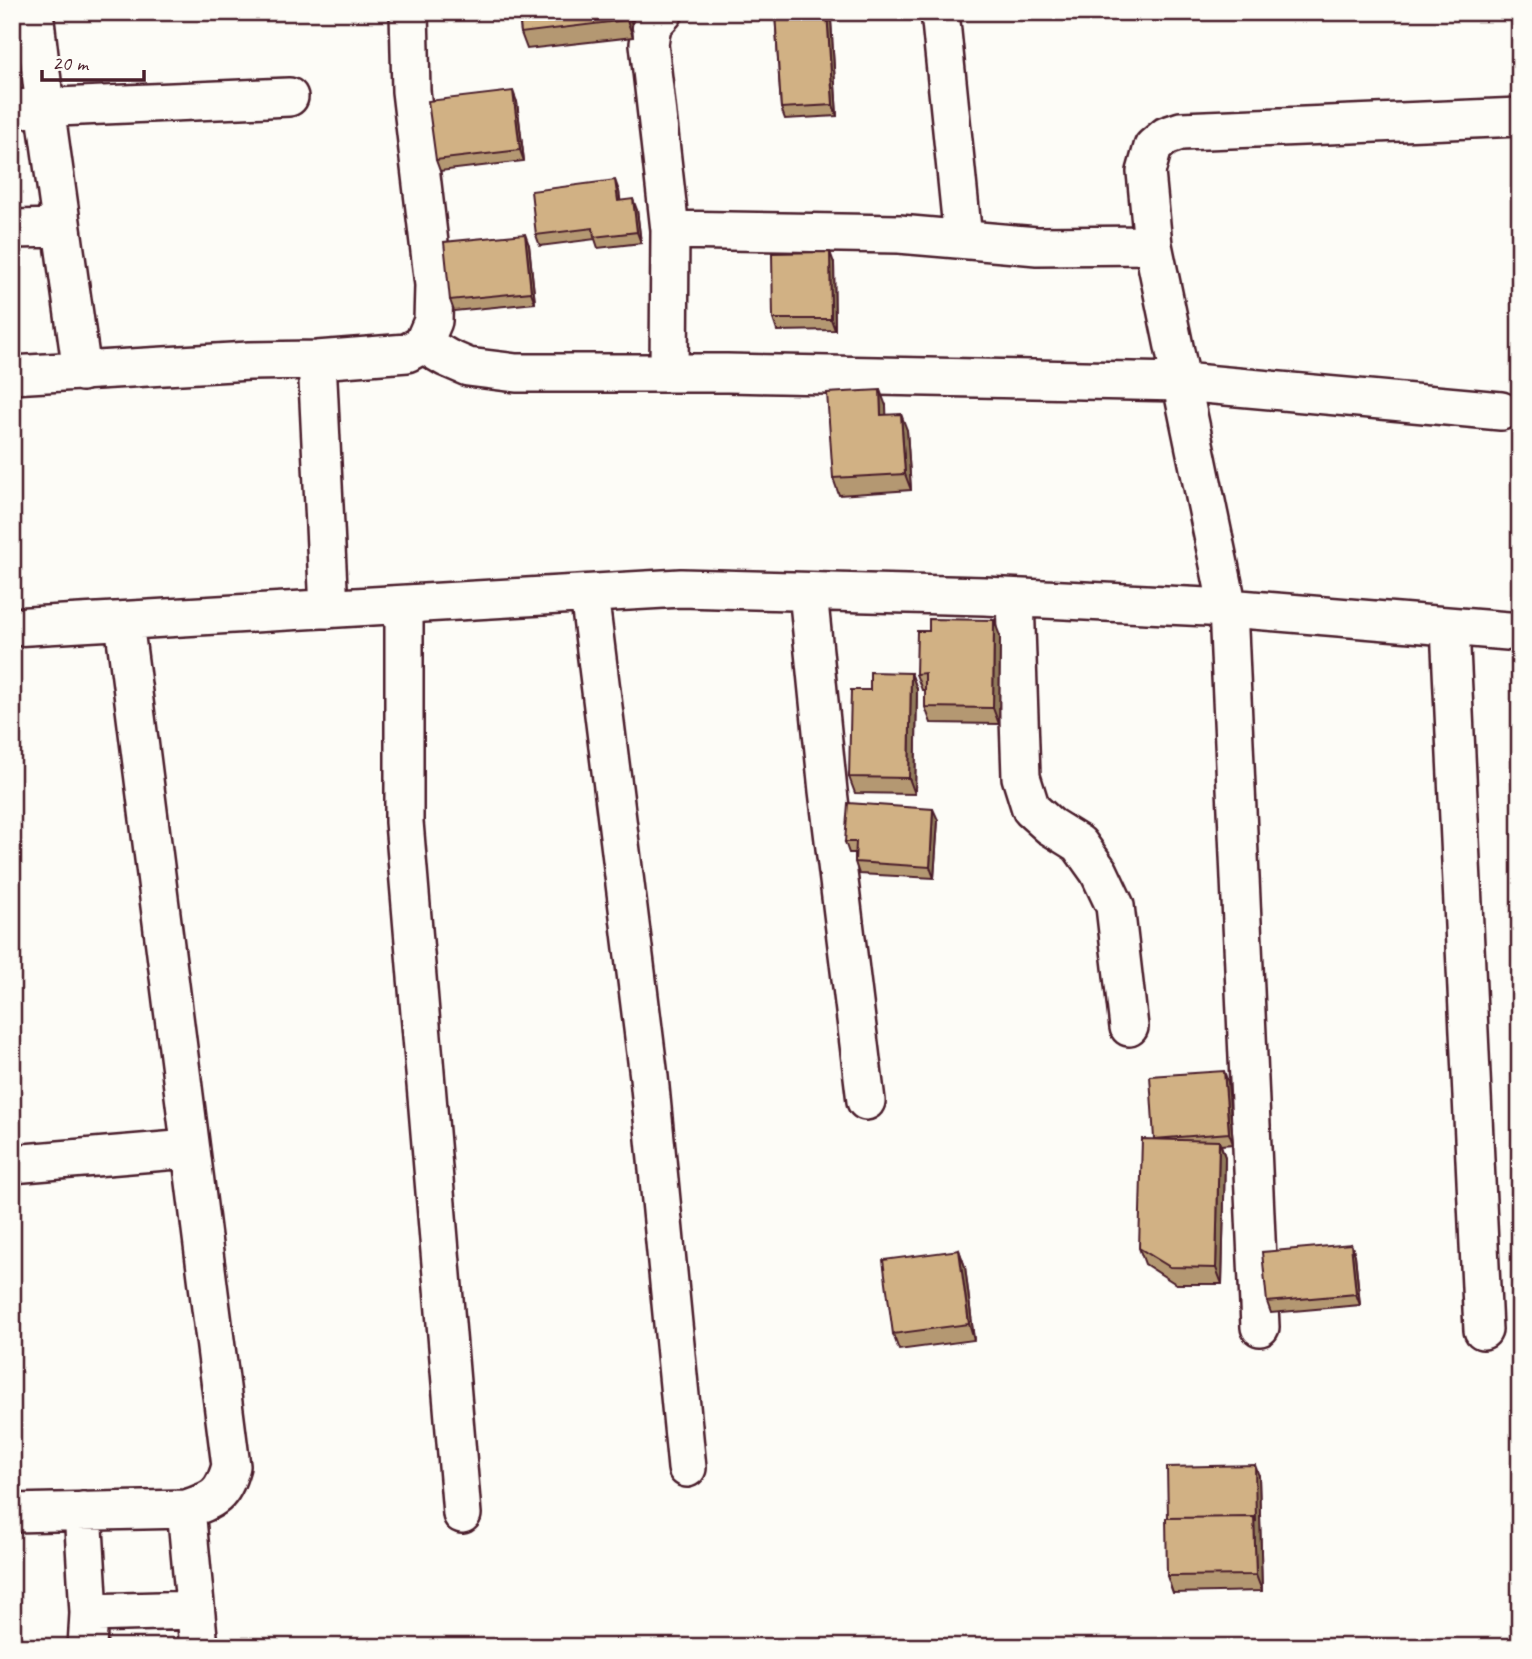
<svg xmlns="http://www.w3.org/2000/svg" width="1532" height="1659" font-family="Caveat,sans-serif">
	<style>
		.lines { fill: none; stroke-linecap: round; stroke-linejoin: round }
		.minor-casing { stroke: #4a1f2b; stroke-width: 42 }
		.minor { stroke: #fdfcf7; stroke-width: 37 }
		.wall { fill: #b49872; stroke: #4a1f2b; stroke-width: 2 }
		.shaded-wall { fill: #927c5c; stroke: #4a1f2b; stroke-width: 2 }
		.building { fill: #d1b184; stroke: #4a1f2b; stroke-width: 2 }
	</style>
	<rect width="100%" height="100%" fill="#fdfcf7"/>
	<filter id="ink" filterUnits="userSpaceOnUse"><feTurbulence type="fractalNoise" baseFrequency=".0143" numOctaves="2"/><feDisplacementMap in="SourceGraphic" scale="14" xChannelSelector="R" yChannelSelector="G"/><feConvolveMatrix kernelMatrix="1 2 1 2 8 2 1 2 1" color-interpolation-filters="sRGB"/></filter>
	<g filter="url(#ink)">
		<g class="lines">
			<g class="minor-casing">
				<path id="minor" d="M34,12L45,107L82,372
					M664,12L652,25L649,44L670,230L669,373
					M940,12L963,239
					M12,109L289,97
					M12,229L62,228
					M670,230L899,234L1037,246L1153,245
					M423,344L447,358L468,367L516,373H727L1182,382L1501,411
					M317,360L329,609
					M12,375L249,361L317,360L407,353L423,344L433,321L434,285L411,91L409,12
					M808,592L828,791L866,1101
					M589,594L649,1077L687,1468
					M1015,598L1021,777L1031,809L1050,826L1079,844L1099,872L1115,906L1129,1027
					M404,605V822L462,1514
					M12,627L681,588L984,596L1228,608L1520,632
					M1450,627L1483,1330
					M12,1164L189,1149
					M1260,1327L1228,608L1153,245L1146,172L1153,147L1166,136L1181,131L1520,117
					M186,1509L199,1647
					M83,1511L89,1613L87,1647
					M12,1513L186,1509C214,1500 223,1496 231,1466L124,622
					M89,1613L195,1610"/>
			</g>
			<use href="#minor" class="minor"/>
		</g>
		<path class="wall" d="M519,12H630L633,37L527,49L521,33Z
			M775,12H828L831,20L837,116L785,119L781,108Z
			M517,102L524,161L440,171L436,160Z
			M619,191L620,201L637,210L641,243L598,248L595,239L540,246L536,235Z
			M529,245L535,303L454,311L450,300Z
			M834,263L835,330L777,331L773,319Z
			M886,406V415L907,430L911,490L839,495L833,478Z
			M1000,636L999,724L931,723L925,707V690H922L916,674Z
			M911,673L917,689L915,794L855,793L849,777L870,690Z
			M938,820L934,878L859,874L855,862V853H849L845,842Z
			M1228,1082L1233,1144L1221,1145L1225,1157L1222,1284H1176L1145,1264L1139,1248L1155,1139Z
			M1351,1244L1355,1255L1360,1305L1271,1313L1267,1302Z
			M959,1250L965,1267L974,1340L899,1350L893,1334Z
			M1259,1476L1262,1591L1173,1593L1167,1576Z"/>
		<path class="shaded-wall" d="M626,12H630L633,37L627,20Z
			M827,12H828L831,20L837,116L833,105Z
			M513,91L517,102L524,161L520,150Z
			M615,180L619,191L622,212L618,201Z
			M633,199L637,210L641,243L637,232Z
			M525,234L529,245L535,303L531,292Z
			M830,252L834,263L835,330L831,319Z
			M880,390L886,406L887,431L881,415Z
			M901,414L907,430L911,490L905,474Z
			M994,620L1000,636L999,724L993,708Z
			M911,673L917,689L915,794L909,778Z
			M933,809L938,820L934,878L930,867Z
			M1224,1071L1228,1082L1233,1144L1229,1133Z
			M1219,1141L1225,1157L1222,1284L1216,1268Z
			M1351,1244L1355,1255L1360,1305L1356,1294Z
			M959,1250L965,1267L974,1340L969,1324Z
			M1255,1465L1259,1476L1262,1591L1256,1575L1254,1517Z"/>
		<path class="building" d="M519,12H626L627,20L521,33Z
			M775,12H827L833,105L781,108Z
			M513,91L520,150L436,160L428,101Z
			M615,180L618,201L633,199L637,232L594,237L593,228L536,235L531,191Z
			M525,234L531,292L450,300L444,242Z
			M830,252L831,319H773L772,253Z
			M880,390L881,415L901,414L905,474L833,478L827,393Z
			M929,619L994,620L993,708L925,707V673L916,674L917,631H929Z
			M870,672L911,673L909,778L849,777L851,690H870Z
			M848,803L933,809L930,867L855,862L856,842H845Z
			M1224,1071L1229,1133L1154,1139L1150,1076Z
			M1142,1139L1219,1141L1216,1268L1170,1267L1139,1248Z
			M1351,1244L1356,1294L1267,1302L1262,1252Z
			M959,1250L969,1324L893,1334L883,1260Z
			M1255,1465L1256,1522L1254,1517L1168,1518L1167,1467Z
			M1254,1517L1256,1575L1167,1576L1166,1518Z"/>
	</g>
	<rect width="1532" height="1659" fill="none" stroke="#fdfcf7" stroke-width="42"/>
	<rect x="21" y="21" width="1490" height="1617" fill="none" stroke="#4a1f2b" stroke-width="2.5" filter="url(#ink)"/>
	<path d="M42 70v10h102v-10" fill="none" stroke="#4a1f2b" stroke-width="3.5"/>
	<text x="52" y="70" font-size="21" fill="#4a1f2b" stroke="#fdfcf7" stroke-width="5" paint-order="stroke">20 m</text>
</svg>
